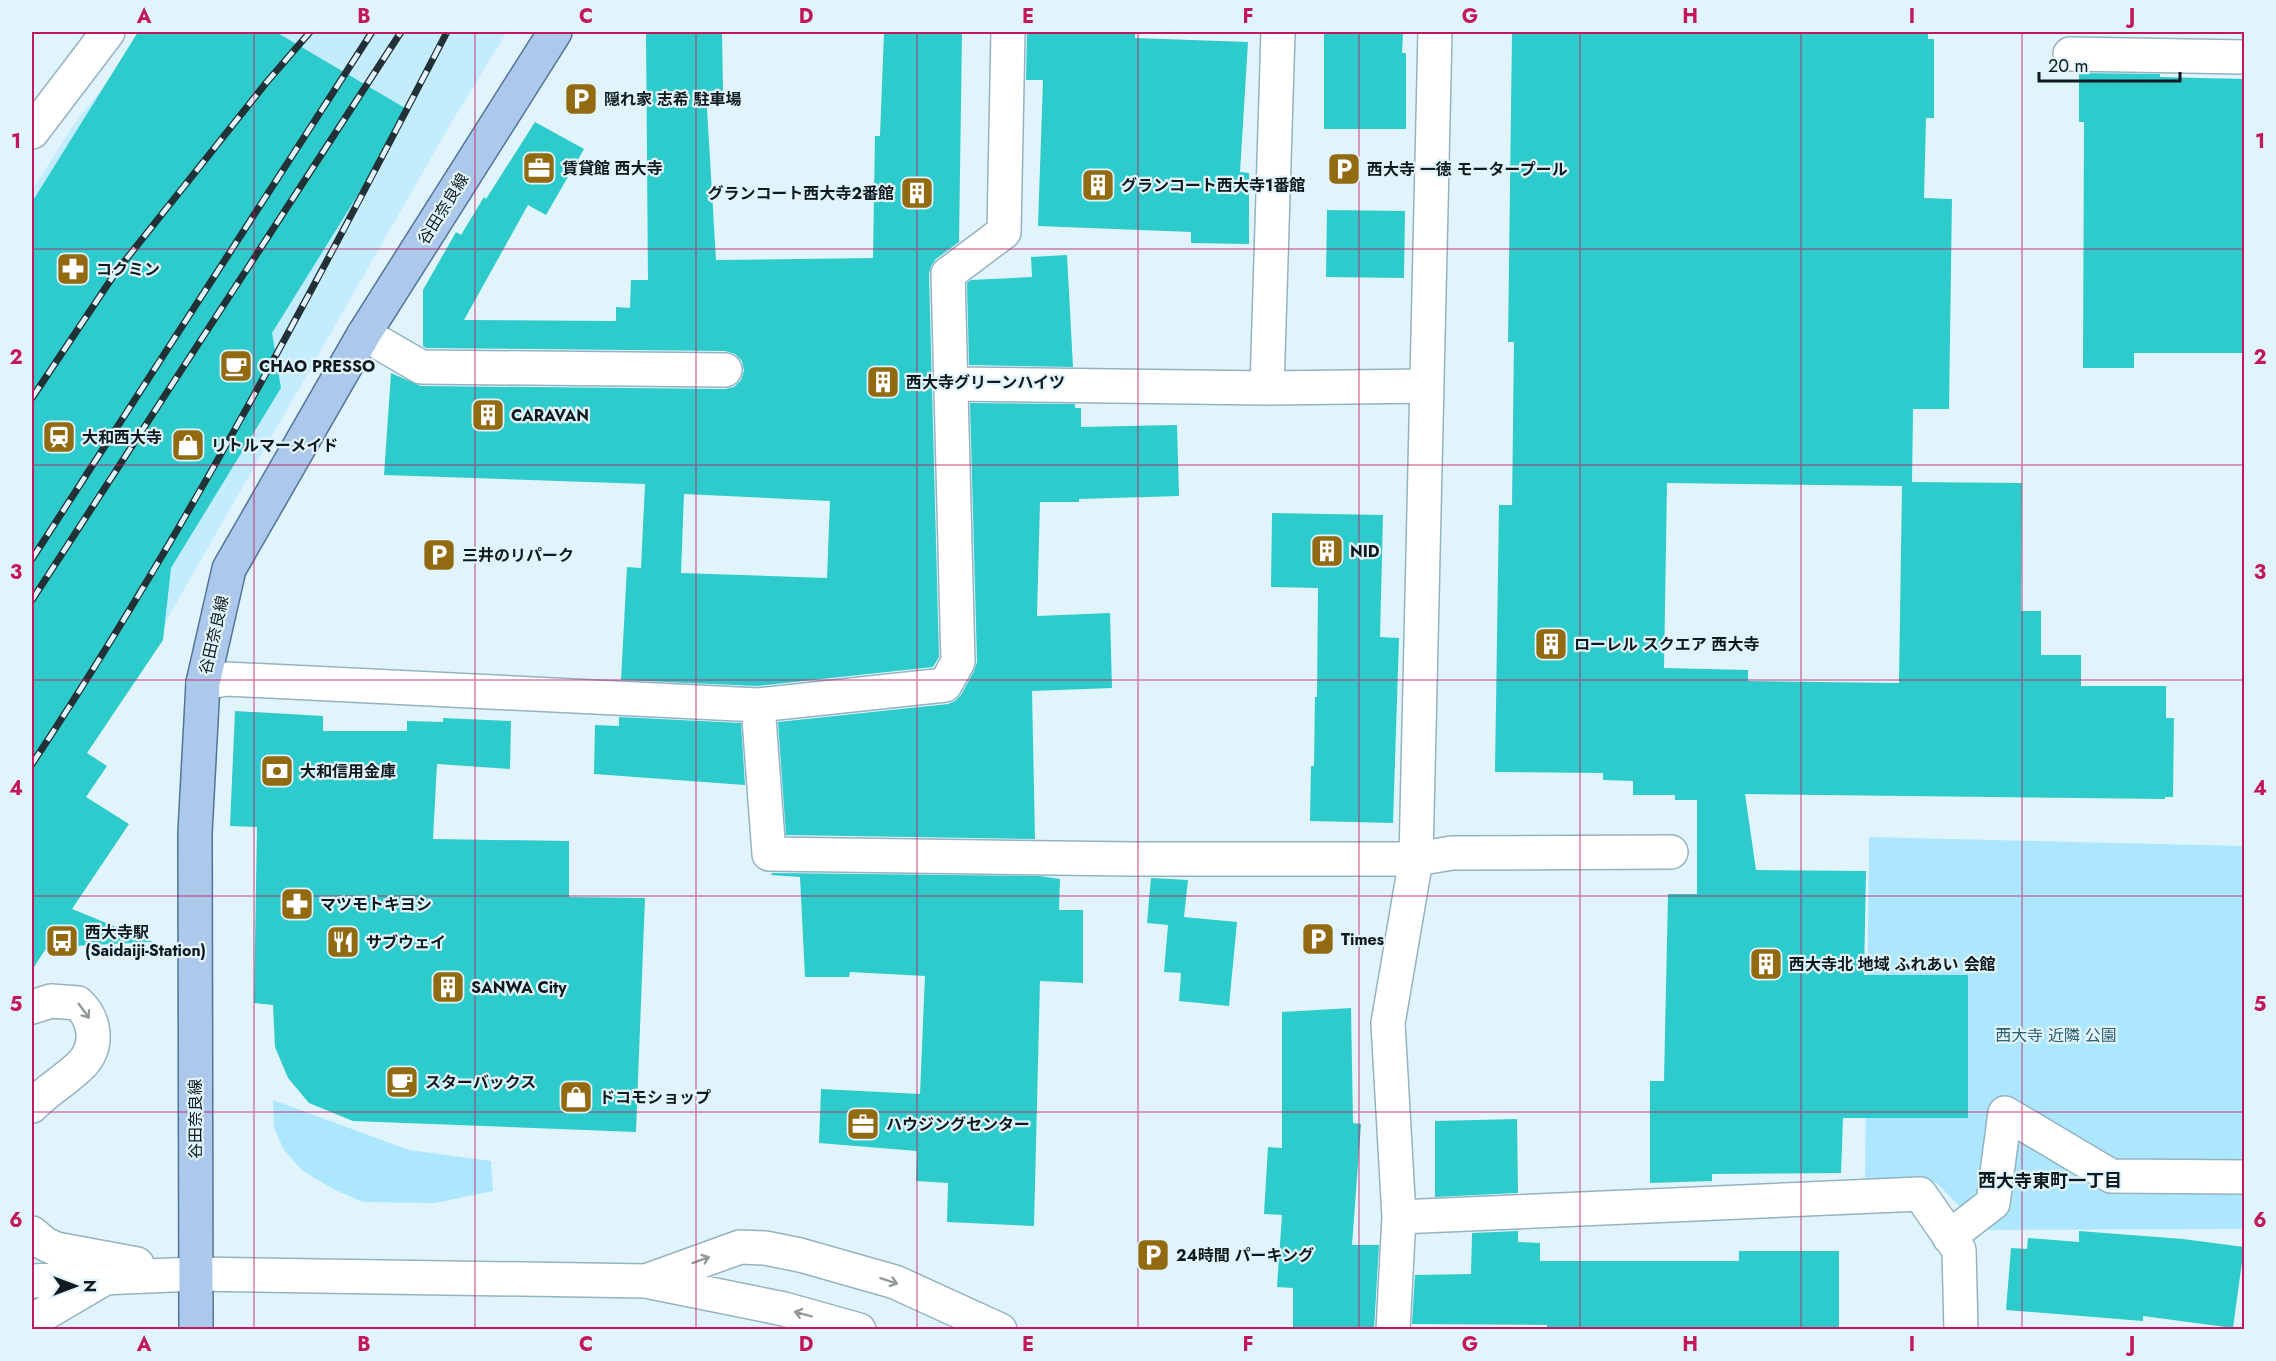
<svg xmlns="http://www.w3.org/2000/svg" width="2276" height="1361" font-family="Jost,'Noto Sans JP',sans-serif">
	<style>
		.built { fill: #c3edfe }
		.green { fill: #ace7ff }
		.building { fill: #2ecbcc; fill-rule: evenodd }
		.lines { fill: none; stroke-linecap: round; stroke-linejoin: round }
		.minor-casing { stroke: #94b3c0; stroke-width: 36 }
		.major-casing { stroke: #51749a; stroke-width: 36 }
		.minor { stroke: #fff; stroke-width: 33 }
		.major { stroke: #acc8ea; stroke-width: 33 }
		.rail-casing { stroke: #233035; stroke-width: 7 }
		.rail { stroke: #e1f4fc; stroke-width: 4.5; stroke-dasharray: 14; stroke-linecap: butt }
		.oneway { stroke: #93989a }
		.grid { fill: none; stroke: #c2185b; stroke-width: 1.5; stroke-opacity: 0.55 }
		.labels { text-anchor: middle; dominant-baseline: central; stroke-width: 4.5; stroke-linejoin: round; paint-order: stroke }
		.poi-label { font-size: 16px; font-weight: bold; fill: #0e1a1e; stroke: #e1f4fc; text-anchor: start }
		.street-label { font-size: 16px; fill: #0e1a1e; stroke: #e1f4fc }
		.park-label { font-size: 16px; fill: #2d5f71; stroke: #e1f4fc }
		.neighbourhood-label { font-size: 18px; font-weight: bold; fill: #0e1a1e; stroke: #e1f4fc }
		.neatline { fill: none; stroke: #c2185b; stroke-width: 2 }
		.grid-label { font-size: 20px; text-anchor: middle; font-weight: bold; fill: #c2185b }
	</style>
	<rect width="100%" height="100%" fill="#e1f4fc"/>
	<path class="built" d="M147,32H507L451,123L133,679L32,820V190L75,123Z"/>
	<path class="green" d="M1869,837L2244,846V1229L1982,1230L1937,1183L1865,1180Z
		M273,1100L409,1150L491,1161L493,1191L435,1203L363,1202L333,1189L303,1171L284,1150L274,1128Z"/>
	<path class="building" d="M138,32H276L410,111L272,333L281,388L171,568L163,640L87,753L107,766L86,797L129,824L72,909L153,942L55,947L45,950L32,970V202Z
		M646,32H722L723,92H706L716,260L873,258L875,136H880L884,32H962L959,242L936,259L931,266L929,274L939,657L933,667L757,686L621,680L627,567L641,568L645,484L384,475L391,373L421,386L725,389L734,387L741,380L744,371L742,361L735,354L725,351L426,348L423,346V290L456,232L461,235L484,197L486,199L535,122L584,149L546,215L528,205L464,320L616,321V307L630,308L631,280H648ZM684,494L830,501L827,578L681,573Z
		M1027,32L1135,33V38L1248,42L1240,172L1249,173V244L1191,243V232L1038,226L1043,80H1026Z
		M1324,32H1403L1402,53H1406V129H1324Z
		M1512,32H1928V39H1934V118H1926L1924,198L1952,199L1949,409H1913L1912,482L2022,483L2021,611H2041V655H2081V686H2166V718H2174L2173,797H2165V799L1745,794L1756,870L1866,871L1864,975H1968V1118H1843L1841,1173L1712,1174V1181L1650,1183V1081H1664L1668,894H1697V800H1675V795H1633V781L1603,780V773L1495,772L1499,505H1512L1514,342H1508ZM1667,483L1902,486L1899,683L1748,681V670L1664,668Z
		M2079,73L2160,74V77L2244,79V353H2134V368H2083L2084,122H2079Z
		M1327,210L1405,211L1404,278L1326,277Z
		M1067,255L1073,367L969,365L967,283L971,280L1032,277L1031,257Z
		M970,403L1075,404V408H1081V427L1177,425L1179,496L1079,499V502H1040L1037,616L1110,613L1112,688L1032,691L1035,839L786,835L778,722L948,704L955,701L961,695L974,671L977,662Z
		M1272,513L1383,515L1380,637L1399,638L1393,823L1310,821L1311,766H1314L1315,697H1317L1318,588L1271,587Z
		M235,711L323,716V731H407V721L443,722V718L511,721L510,769L437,764L433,839L569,841V897L645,898L636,1132L353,1121L309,1103L288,1078L275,1047L273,1005L254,1003L257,827L230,826Z
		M619,717L741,723L745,785L594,774L595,725L619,726Z
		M772,873L1040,876L1060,879L1059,910H1083V983L1040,981L1034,1226L947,1222L948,1183L916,1181L917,1151L819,1143L821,1089L920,1094L925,976L850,972L849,977H805L800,877L771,875Z
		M1151,878L1188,880L1184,917L1237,922L1229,1006L1179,1001L1181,973L1164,972L1168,925L1147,923Z
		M1351,1008L1353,1123L1361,1124L1352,1245H1379L1374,1329H1293V1288L1277,1287L1282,1215L1264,1214L1268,1147L1282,1148V1012Z
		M1517,1119L1518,1193L1435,1197V1121Z
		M1518,1231V1242L1540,1243V1261H1739V1251H1839V1329H1547V1325L1412,1324L1415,1275L1471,1274L1472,1233Z
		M2079,1231L2183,1239L2244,1247L2233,1328L2143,1316V1321L2006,1310L2011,1248L2027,1249L2028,1238L2079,1242Z"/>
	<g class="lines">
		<g class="minor-casing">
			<path id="minor" d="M2070,54L2244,57
				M32,132L108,32
				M364,334L421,367L725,370
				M950,384L1267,388L1426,386
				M1267,388L1278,32
				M203,683L227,679L758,705L769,854L1132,859H1416L1452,853L1671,852
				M758,705L945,685L958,662L948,274L1004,232L1008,32
				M32,1007L51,1001L78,1003C95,1019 99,1044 83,1063C69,1078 47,1090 32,1106
				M1399,1217L1920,1194L1959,1250L1961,1330
				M32,1233L45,1244L56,1249L137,1264
				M1949,1237L1993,1203L2005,1113L2111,1176L2244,1177
				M32,1281L195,1274L646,1281L784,1309L859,1330
				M646,1281L740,1247L765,1248L800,1255L895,1282L1000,1330
				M32,1321L102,1280
				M1393,1330L1399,1217L1388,1023L1416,859L1435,32"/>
		</g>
		<g class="major-casing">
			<path id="major" d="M196,1330L195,833L203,683L229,569L364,334L555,32"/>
		</g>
		<use href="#minor" class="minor"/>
		<use href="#major" class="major"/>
		<g class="rail-casing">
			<path id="rail" d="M32,398L116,272L266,83L310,32
				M32,559L372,32
				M32,600L401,32
				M32,764C187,530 318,281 447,32"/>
		</g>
		<use href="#rail" class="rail"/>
	</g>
	<defs><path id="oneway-shaft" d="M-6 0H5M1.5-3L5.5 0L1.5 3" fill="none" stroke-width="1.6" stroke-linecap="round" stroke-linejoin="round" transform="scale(1.5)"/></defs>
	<g class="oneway">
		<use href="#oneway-shaft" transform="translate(84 1011) rotate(54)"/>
		<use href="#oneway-shaft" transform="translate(701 1260) rotate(-20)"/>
		<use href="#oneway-shaft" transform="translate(889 1281) rotate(18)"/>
		<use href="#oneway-shaft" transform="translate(803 1314) rotate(-165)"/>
	</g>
	<path class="grid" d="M254,32V1330M475,32V1330M696,32V1330M917,32V1330M1138,32V1330M1359,32V1330M1580,32V1330M1801,32V1330M2022,32V1330M32,249H2244M32,465H2244M32,680H2244M32,896H2244M32,1112H2244"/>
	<defs>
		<g id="parking-square" transform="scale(1.725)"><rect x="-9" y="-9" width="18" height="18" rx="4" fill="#926a12" stroke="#e1f4fc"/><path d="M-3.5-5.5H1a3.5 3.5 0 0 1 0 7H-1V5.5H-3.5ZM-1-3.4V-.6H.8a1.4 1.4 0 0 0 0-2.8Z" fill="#fff"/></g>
		<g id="office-square" transform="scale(1.725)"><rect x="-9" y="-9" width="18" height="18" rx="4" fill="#926a12" stroke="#e1f4fc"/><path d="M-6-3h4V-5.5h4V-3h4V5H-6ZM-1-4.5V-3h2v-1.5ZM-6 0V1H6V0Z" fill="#fff"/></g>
		<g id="building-square" transform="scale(1.725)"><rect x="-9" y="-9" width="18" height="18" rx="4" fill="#926a12" stroke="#e1f4fc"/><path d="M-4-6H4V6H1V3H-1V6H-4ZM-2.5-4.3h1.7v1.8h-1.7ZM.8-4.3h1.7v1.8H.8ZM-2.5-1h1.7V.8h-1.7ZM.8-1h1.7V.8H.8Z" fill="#fff"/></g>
		<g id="pharmacy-square" transform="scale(1.725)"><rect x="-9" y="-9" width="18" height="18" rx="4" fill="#926a12" stroke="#e1f4fc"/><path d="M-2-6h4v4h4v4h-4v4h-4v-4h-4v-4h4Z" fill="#fff"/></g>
		<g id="cafe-square" transform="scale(1.725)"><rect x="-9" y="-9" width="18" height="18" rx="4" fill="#926a12" stroke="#e1f4fc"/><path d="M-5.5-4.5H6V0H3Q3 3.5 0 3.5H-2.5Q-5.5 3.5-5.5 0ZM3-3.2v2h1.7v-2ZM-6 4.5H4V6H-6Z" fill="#fff"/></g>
		<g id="station-square" transform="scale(1.725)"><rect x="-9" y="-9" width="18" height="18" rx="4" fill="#926a12" stroke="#e1f4fc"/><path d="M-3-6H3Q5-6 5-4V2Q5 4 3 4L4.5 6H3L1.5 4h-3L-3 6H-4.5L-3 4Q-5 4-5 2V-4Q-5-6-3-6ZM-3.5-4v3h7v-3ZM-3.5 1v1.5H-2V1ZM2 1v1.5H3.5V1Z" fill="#fff"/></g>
		<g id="shop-square" transform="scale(1.725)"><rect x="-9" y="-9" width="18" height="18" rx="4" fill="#926a12" stroke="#e1f4fc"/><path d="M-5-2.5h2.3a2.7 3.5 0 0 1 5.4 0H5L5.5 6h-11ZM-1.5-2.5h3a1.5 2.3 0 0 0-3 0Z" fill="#fff"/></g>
		<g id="bank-square" transform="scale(1.725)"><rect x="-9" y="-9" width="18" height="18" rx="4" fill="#926a12" stroke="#e1f4fc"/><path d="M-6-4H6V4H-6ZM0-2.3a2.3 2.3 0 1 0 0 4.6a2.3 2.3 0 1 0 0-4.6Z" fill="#fff"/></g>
		<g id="bus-square" transform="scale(1.725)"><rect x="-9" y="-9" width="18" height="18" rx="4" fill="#926a12" stroke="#e1f4fc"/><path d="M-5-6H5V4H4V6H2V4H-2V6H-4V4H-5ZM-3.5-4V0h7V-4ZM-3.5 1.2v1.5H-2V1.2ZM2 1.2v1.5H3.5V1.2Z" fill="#fff"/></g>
		<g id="restaurant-square" transform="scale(1.725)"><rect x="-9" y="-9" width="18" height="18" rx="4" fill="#926a12" stroke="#e1f4fc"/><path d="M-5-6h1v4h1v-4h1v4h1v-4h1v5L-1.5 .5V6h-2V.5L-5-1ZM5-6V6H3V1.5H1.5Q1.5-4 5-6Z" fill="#fff"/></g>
	</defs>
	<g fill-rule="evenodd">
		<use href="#parking-square" x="581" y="99"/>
		<use href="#office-square" x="539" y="168"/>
		<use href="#parking-square" x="1344" y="169"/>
		<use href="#building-square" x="1098" y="185"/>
		<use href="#building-square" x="917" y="193"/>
		<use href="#pharmacy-square" x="73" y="269"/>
		<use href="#cafe-square" x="236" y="366"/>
		<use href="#building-square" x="883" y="382"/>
		<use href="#building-square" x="488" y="415"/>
		<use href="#station-square" x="59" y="437"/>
		<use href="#shop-square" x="188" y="445"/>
		<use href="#building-square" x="1327" y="551"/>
		<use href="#parking-square" x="439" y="555"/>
		<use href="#building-square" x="1551" y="644"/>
		<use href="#bank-square" x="277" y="771"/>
		<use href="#pharmacy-square" x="297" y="904"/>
		<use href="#parking-square" x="1318" y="939"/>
		<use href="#bus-square" x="62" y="941"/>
		<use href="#restaurant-square" x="343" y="942"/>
		<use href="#building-square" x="1766" y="964"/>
		<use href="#building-square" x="448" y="987"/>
		<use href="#cafe-square" x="402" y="1082"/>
		<use href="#shop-square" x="576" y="1097"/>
		<use href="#office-square" x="863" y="1124"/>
		<use href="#parking-square" x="1153" y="1255"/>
	</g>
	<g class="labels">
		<g class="poi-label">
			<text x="604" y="99">隠れ家 志希 駐車場</text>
			<text x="562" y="168">賃貸館 西大寺</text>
			<text x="1367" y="169">西大寺 一徳 モータープール</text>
			<text x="1121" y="185">グランコート西大寺1番館</text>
			<text x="894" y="193" text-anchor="end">グランコート西大寺2番館</text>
			<text x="96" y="269">コクミン</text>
			<text x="259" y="366">CHAO PRESSO</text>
			<text x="906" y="382">西大寺グリーンハイツ</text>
			<text x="511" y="415">CARAVAN</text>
			<text x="82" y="437">大和西大寺</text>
			<text x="211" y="445">リトルマーメイド</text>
			<text x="1350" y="551">NID</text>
			<text x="462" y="555">三井のリパーク</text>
			<text x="1574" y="644">ローレル スクエア 西大寺</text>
			<text x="300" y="771">大和信用金庫</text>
			<text x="320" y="904">マツモトキヨシ</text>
			<text x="85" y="932">西大寺駅<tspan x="85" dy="18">(Saidaiji-Station)</tspan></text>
			<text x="1341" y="939">Times</text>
			<text x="366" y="942">サブウェイ</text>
			<text x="1789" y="964">西大寺北 地域 ふれあい 会館</text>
			<text x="471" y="987">SANWA City</text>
			<text x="425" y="1082">スターバックス</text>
			<text x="599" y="1097">ドコモショップ</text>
			<text x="886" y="1124">ハウジングセンター</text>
			<text x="1176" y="1255">24時間 パーキング</text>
		</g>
		<g class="street-label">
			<text transform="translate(443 209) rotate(-58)">谷田奈良線</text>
			<text transform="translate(214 635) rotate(-77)">谷田奈良線</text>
			<text transform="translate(195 1119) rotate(-90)">谷田奈良線</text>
		</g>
		<g class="park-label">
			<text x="2056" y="1035">西大寺 近隣 公園</text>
		</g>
		<g class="neighbourhood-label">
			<text x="2050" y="1181">西大寺東町一丁目</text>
		</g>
	</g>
	<rect width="2276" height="1361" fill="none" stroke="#e1f4fc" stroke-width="66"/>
	<g transform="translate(75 1286) rotate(90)" stroke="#e1f4fc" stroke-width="4.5" paint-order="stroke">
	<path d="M0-4.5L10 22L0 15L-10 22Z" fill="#0e1a1e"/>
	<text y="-9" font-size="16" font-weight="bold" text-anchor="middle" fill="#0e1a1e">N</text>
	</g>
	<path d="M2039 72v9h141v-9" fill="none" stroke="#0e1a1e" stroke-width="3"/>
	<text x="2048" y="72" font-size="18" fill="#0e1a1e" stroke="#e1f4fc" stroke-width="4.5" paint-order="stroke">20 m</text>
	<rect x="33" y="33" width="2210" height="1295" class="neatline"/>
	<g class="grid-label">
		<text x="144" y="23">A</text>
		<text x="364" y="23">B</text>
		<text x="586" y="23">C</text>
		<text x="806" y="23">D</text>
		<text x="1028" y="23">E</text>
		<text x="1248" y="23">F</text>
		<text x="1470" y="23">G</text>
		<text x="1690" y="23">H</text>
		<text x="1912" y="23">I</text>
		<text x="2132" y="23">J</text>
		<text x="16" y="148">1</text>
		<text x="2260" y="148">1</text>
		<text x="16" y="364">2</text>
		<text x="2260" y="364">2</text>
		<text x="16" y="579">3</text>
		<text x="2260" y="579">3</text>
		<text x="16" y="795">4</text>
		<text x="2260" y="795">4</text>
		<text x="16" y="1011">5</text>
		<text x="2260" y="1011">5</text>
		<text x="16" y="1227">6</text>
		<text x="2260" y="1227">6</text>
		<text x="144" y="1351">A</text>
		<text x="364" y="1351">B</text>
		<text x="586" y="1351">C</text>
		<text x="806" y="1351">D</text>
		<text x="1028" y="1351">E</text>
		<text x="1248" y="1351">F</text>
		<text x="1470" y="1351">G</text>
		<text x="1690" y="1351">H</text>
		<text x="1912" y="1351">I</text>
		<text x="2132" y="1351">J</text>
	</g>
</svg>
